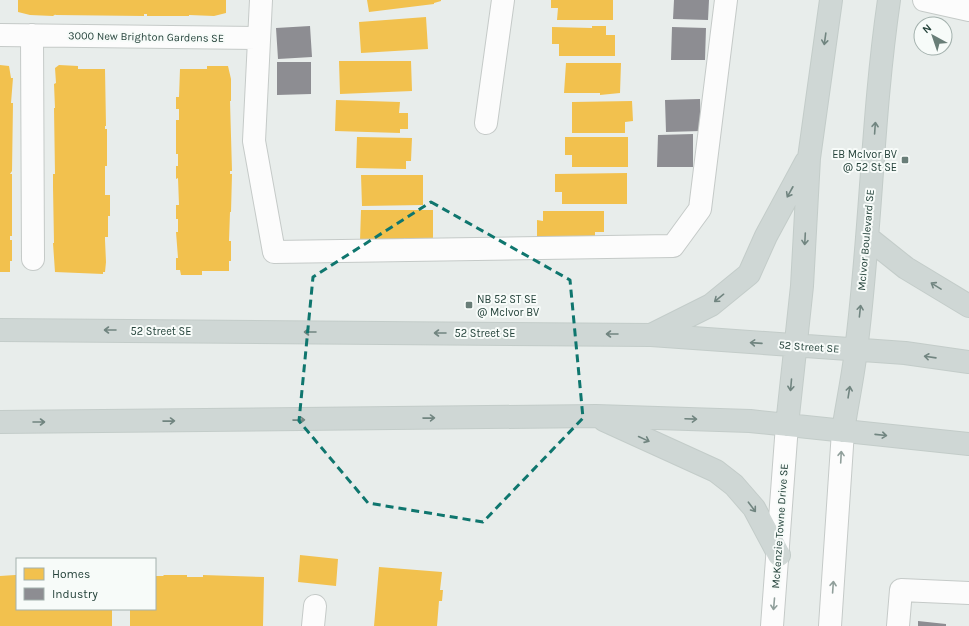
<svg xmlns="http://www.w3.org/2000/svg" width="969" height="626" font-family="Karla,sans-serif">
	<style>
		.homes { fill: #f2c14e }
		.industry { fill: #8d8d92 }
		.lines { fill: none; stroke-linecap: round; stroke-linejoin: round }
		.minor-casing { stroke: #c5cac8; stroke-width: 24 }
		.major-casing { stroke: #c3ccc9; stroke-width: 24 }
		.minor { stroke: #fcfcfc; stroke-width: 22 }
		.major { stroke: #cfd7d5; stroke-width: 22 }
		.oneway { stroke: #718580 }
		.oneway2 { stroke: #909f9b }
		.marked { fill: none; stroke: #0f766e; stroke-width: 3; stroke-dasharray: 8 5; stroke-linejoin: round }
		.poi-dot { fill: #697e78; stroke: #f7fbf9; stroke-width: 1.5 }
		.labels { text-anchor: middle; dominant-baseline: central; stroke-width: 4; stroke-linejoin: round; paint-order: stroke }
		.street-label { font-size: 11px; fill: #24423a; stroke: #f7fbf9 }
		.poi-label { font-size: 11px; fill: #24423a; stroke: #f7fbf9; text-anchor: end }
	</style>
	<rect width="100%" height="100%" fill="#e8edeb"/>
	<path class="homes" d="M18,0H226V13L214,16L189,15V16H147V14H144V16L55,15L56,14L53,16L30,15L18,12Z
		M367,0H441V1L434,3V4L369,12Z
		M551,0H613V20H557L558,8H551Z
		M426,17L428,49L361,53L359,22Z
		M592,26H606V35H615V56H559V44H552V27L592,28Z
		M339,61H411L412,91L340,94Z
		M566,63H621L620,93L600,95V93H564Z
		M0,65L9,66L11,78H13L11,103H13L12,171L10,174H12V236H10V240H12V261H10V272H0Z
		M59,65L78,66V69H105L106,126H105V129H107V166H105V195H110V216H108V237H105V240L106,262L105,272H103V274L55,272L53,243H54L53,187V174H55L54,108H55L54,84L56,83L55,68Z
		M207,66H228L231,79V101H230L232,171H230V174H232L231,212H230L229,241H231V261H229V271H202V275H181L180,270H176V258H178L176,232H178V219H176V205H179L178,178L176,179V166H178V154H176V120H179V109H176V97H179L180,69H207Z
		M336,100L400,102L399,113H408V129H400V133L335,131Z
		M632,101L633,121L625,122V133H572V102Z
		M357,137L412,138L411,161H406V169L356,168Z
		M565,137H628V167H572V155H565Z
		M627,173V204H562V192H555V174Z
		M361,175H423V205L362,206Z
		M361,210H433V241L404,238L403,241H360Z
		M543,211H604V232H595V241L537,240V220L543,221Z
		M300,555L338,559L336,586L298,582Z
		M379,567L442,572L440,590H443L442,601H439L437,626H374Z
		M15,575H17V609H112V626H0V576Z
		M163,575H187V577H203V575L264,577L263,626H130V609H155V576H164Z"/>
	<path class="industry" d="M674,0H709L708,20L673,19Z
		M310,26L312,57L278,59L276,28Z
		M672,27L706,28L705,60H671Z
		M277,62H311V94L277,95Z
		M700,99L701,131L666,132L665,100Z
		M693,134V167H657L658,135Z
		M918,621L946,624V626H918Z"/>
	<g class="lines">
		<g class="minor-casing">
			<path id="minor" d="M261,0L254,141L274,252L673,246L700,209L726,0
				M924,0L969,10
				M0,35L259,38
				M32,35L33,259
				M486,123L503,0
				M313,626L315,606
				M772,626L787,425
				M830,626L843,431
				M898,626L901,590L969,593"/>
		</g>
		<g class="major-casing">
			<path id="major" d="M867,237L906,268L969,306
				M0,330L651,335L905,353L969,362
				M651,335L711,305L749,274L766,236L806,162
				M604,420L716,471L734,485L754,508L779,555
				M0,422L596,416L750,421L969,444
				M787,425L802,286L809,158L831,0
				M843,431C847,404 853,377 856,350C871,234 872,116 889,0"/>
		</g>
		<use href="#minor" class="minor"/>
		<use href="#major" class="major"/>
	</g>
	<defs><path id="oneway-shaft" d="M-6 0H5M1.5-3L5.5 0L1.5 3" fill="none" stroke-width="1.6" stroke-linecap="round" stroke-linejoin="round"/></defs>
	<g class="oneway">
		<use href="#oneway-shaft" transform="translate(825 39) rotate(98)"/>
		<use href="#oneway-shaft" transform="translate(875 128) rotate(-86)"/>
		<use href="#oneway-shaft" transform="translate(790 192) rotate(119)"/>
		<use href="#oneway-shaft" transform="translate(805 239) rotate(93)"/>
		<use href="#oneway-shaft" transform="translate(936 286) rotate(-148)"/>
		<use href="#oneway-shaft" transform="translate(719 298) rotate(141)"/>
		<use href="#oneway-shaft" transform="translate(860 311) rotate(-84)"/>
		<use href="#oneway-shaft" transform="translate(110 330) rotate(-180)"/>
		<use href="#oneway-shaft" transform="translate(310 332) rotate(-180)"/>
		<use href="#oneway-shaft" transform="translate(440 333) rotate(-180)"/>
		<use href="#oneway-shaft" transform="translate(612 334) rotate(-180)"/>
		<use href="#oneway-shaft" transform="translate(756 343) rotate(-176)"/>
		<use href="#oneway-shaft" transform="translate(930 357) rotate(-172)"/>
		<use href="#oneway-shaft" transform="translate(791 385) rotate(95)"/>
		<use href="#oneway-shaft" transform="translate(849 392) rotate(-81)"/>
		<use href="#oneway-shaft" transform="translate(429 418) rotate(-1)"/>
		<use href="#oneway-shaft" transform="translate(691 419) rotate(2)"/>
		<use href="#oneway-shaft" transform="translate(299 420) rotate(-1)"/>
		<use href="#oneway-shaft" transform="translate(169 421) rotate(-1)"/>
		<use href="#oneway-shaft" transform="translate(39 422)"/>
		<use href="#oneway-shaft" transform="translate(881 435) rotate(6)"/>
		<use href="#oneway-shaft" transform="translate(644 439) rotate(25)"/>
		<use href="#oneway-shaft" transform="translate(752 507) rotate(53)"/>
	</g>
	<g class="oneway2">
		<use href="#oneway-shaft" transform="translate(841 457) rotate(-87)"/>
		<use href="#oneway-shaft" transform="translate(833 587) rotate(-86)"/>
		<use href="#oneway-shaft" transform="translate(774 604) rotate(95)"/>
	</g>
	<path class="marked" d="M431,202L570,280L583,418L483,522L368,503L299,421L313,277Z"/>
	<g class="poi-dot">
		<rect x="901" y="156" width="8" height="8" rx="2"/>
		<rect x="465" y="301" width="8" height="8" rx="2"/>
	</g>
	<g class="labels">
		<g class="street-label">
			<text transform="translate(146 37) rotate(1)">3000 New Brighton Gardens SE</text>
			<text transform="translate(866 240) rotate(-85)">McIvor Boulevard SE</text>
			<text x="161" y="331">52 Street SE</text>
			<text x="485" y="333">52 Street SE</text>
			<text transform="translate(809 347) rotate(4)">52 Street SE</text>
			<text transform="translate(780 526) rotate(-86)">McKenzie Towne Drive SE</text>
		</g>
		<g class="poi-label">
			<text x="897" y="154">EB McIvor BV<tspan x="897" dy="13">@ 52 St SE</tspan></text>
			<text x="477" y="299" text-anchor="start">NB 52 ST SE<tspan x="477" dy="13">@ McIvor BV</tspan></text>
		</g>
	</g>
	<rect x="16" y="558" width="140" height="52" fill="#f7fbf9" stroke="#a3b1ad"/>
	<rect x="24" y="568" width="20" height="12" fill="#f2c14e" stroke="#a3b1ad"/>
	<text x="52" y="578" font-size="12" fill="#24423a">Homes</text>
	<rect x="24" y="588" width="20" height="12" fill="#8d8d92" stroke="#a3b1ad"/>
	<text x="52" y="598" font-size="12" fill="#24423a">Industry</text>
	<g transform="translate(933 36) rotate(320)"><circle r="19" fill="#f7fbf9" stroke="#a3b1ad"/>
	<path d="M0-3L7 15L0 10L-7 15Z" fill="#697e78"/>
	<text y="-6" font-size="11" font-weight="bold" text-anchor="middle" fill="#24423a">N</text>
	</g>
</svg>
